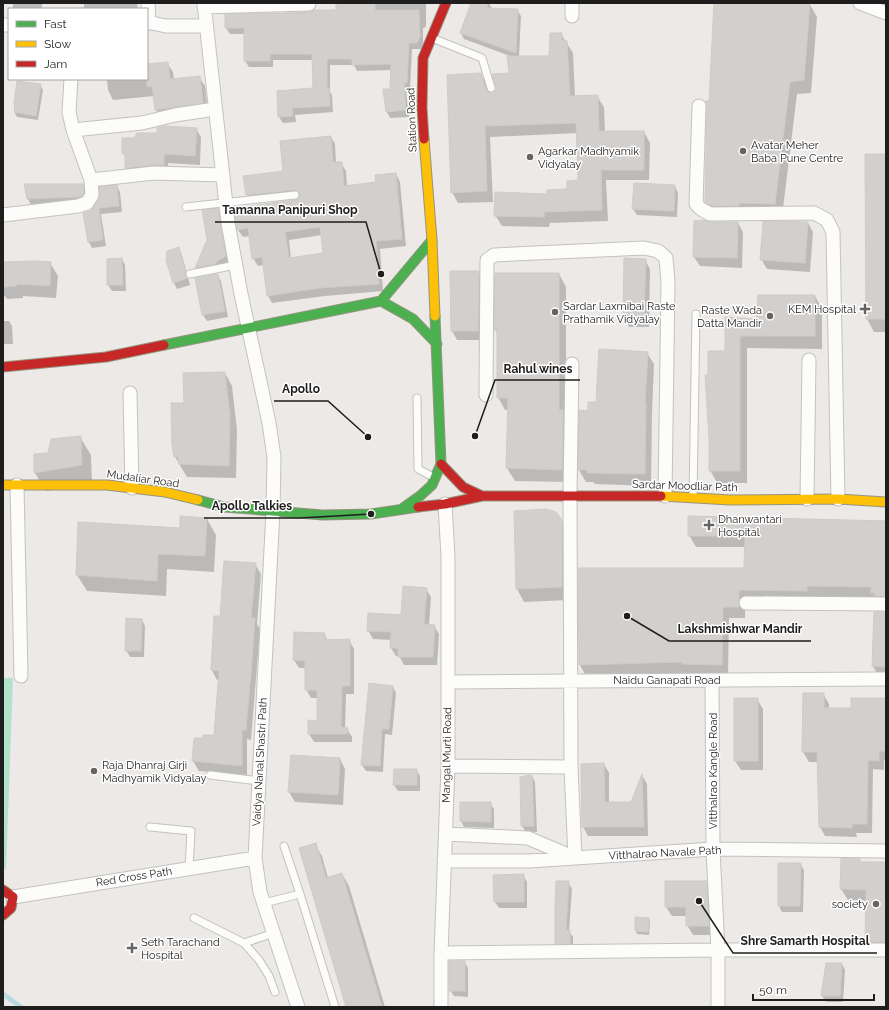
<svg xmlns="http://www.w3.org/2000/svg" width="889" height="1010" font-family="Raleway,sans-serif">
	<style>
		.pitch { fill: #b2e2ca }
		.shadow { fill: #0003; fill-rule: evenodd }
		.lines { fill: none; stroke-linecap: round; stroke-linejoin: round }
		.stream { stroke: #badade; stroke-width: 5 }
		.building { fill: #d3cfcd; stroke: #cfcbc7; fill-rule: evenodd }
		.lane-casing { stroke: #c3c2c1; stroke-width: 9 }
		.street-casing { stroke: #c3c2c1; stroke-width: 15 }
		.fast-casing { stroke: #95947f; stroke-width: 11 }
		.slow-casing { stroke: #95947f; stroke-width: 11 }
		.jam-casing { stroke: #95947f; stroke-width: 11 }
		.lane { stroke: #fcfcfb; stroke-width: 7 }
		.street { stroke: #fcfcfb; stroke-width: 13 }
		.fast { stroke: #4caf50; stroke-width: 9 }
		.slow { stroke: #ffc107; stroke-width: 9 }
		.jam { stroke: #c62828; stroke-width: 9 }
		.poi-dot { fill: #666564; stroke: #fff; stroke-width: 1.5 }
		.labels { text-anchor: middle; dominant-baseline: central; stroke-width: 3; stroke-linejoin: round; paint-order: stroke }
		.street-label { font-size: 11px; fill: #1e1e1e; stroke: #fff }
		.poi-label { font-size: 11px; fill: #1e1e1e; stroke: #fff; text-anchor: start }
		.leader { fill: none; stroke: #1e1e1e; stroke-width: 1.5 }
		.callout-dot { fill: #1e1e1e; stroke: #fff; stroke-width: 1.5 }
		.callout-label { font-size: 12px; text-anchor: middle; font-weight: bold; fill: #1e1e1e; stroke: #fff; stroke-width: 3; stroke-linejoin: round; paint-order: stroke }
	</style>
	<rect width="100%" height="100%" fill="#ece9e6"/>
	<path class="pitch" d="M3,678H13L6,869L3,868Z"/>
	<path class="shadow" d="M13,3H42V9H13Z
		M73,3H137L138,9H84V4Z
		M337,3H426V27L423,28V44L421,49H412L410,89H406L409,117L390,118L387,112L385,90H391V70L357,71L354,65H330V92L332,95L333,112L295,115L296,122L283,123L279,117L314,89L313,60H273V67H249L245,61V34H230L226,28V15L337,11Z
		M472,3H489L492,9L517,10L521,16L519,57H550L561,34L573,53L575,97L597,96L604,107L605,132H644L650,143L649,180H606L608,221L550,223L549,227L502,226L495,215L548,195L568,190L579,181L578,133L490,137L493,202L458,203L452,192L481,74L487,85L490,94H493L510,73L513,57L464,39L461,33Z
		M715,3H809L817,17L811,93L797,94L782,217L714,214L706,201Z
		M167,63L173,72L174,80L199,77L205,86L208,112L161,119L156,110L154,96L113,100L108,90L107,79H147V65Z
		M17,82L40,85L43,90L38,120L17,117L14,111Z
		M196,129L201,137L200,165L168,163L169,174L131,177L126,168V158L123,153L135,139L159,134Z
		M331,137L335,144L336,163H341L346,171L347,186L377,183L396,174L400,182L406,246L380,249L383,291L325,296L272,303L268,295L264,265L258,266L253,258L250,236L243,237L238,230L301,197L252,203L247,195L245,177L284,171ZM322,235L325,254L291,258L289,240Z
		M866,155H886V332H874L867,319Z
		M83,185L86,191L83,203L31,205L28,199Z
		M117,186L120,192L122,212L101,214L106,246L92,248L89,242L84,213L90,211Z
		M675,186L678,193L677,217L637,215L633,209Z
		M218,210L221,216L229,263L199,274L196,268L208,240Z
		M738,223L743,232L742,268L700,266L694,257Z
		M808,223L813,232L810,272L767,269L761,259Z
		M178,248L182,255L190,285L177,289L174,283Z
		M122,259L125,265L126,291H112L108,285Z
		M645,260L650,269L649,327H629L624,317Z
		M50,263L58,276L56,298L23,296V298L7,299L4,295V321H9L12,326L13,344H3V266Z
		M478,272L484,281L483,340H457L452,331Z
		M496,274H559L566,287V416L569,482L515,481L507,468L508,410H505L498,397V334L495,330Z
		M217,275L221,281L228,317L207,321L203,315L196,279Z
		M815,296L822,309V349L747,348V483H717L710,470L709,376L726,352V318L757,320Z
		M647,353L654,364L652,414L651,486L595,484L593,482H586L579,470L597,403Z
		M225,373L232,386L237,430L236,478L187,477L175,457L173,445L185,404Z
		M80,437L91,455L92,484L46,491L35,473V455L49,454Z
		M207,519L216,535L214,572L167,569L166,596L87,591L77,575L79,523L181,529Z
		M561,520L569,534V600L524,602L517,589Z
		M886,522V607L876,598L813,597V602L745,601V618H729L728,676L690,675L689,673L586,676L580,665L579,569H745V547H696L689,535Z
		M255,564L261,574L257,624L260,629L251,740L247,739V775L199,771L193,761L205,739L215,736L219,680H217L212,670L215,617H220Z
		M426,589L431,597L429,626H434L439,634L437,665H404L399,656H396L391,648L392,640L373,639L368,630L402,616Z
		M886,612V677H879L873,666L875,613Z
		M142,620L145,626L144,657H130L126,650Z
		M295,633L324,634L328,641L349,640L354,649V694H346L345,729H347L352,737V742H314L309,734L318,723V698H311L306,689V668H299L294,660Z
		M393,687L396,693L392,735L385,734L383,772L366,771L362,765Z
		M804,694H823L829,704V709H852L886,699V696V760H884V770L873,769L872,833H856L857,837L825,836L820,827L818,762H809L803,752Z
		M757,699L763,709V770H741L735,761Z
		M292,756L340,759L345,769L343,805L295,802L289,792Z
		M604,764L609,773V803H631L643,777L647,784L648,836H588L583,827L582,765Z
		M416,770L420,776V791H398L394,785Z
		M532,776L535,782L537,832H526L522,826Z
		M461,803H490L494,809V828L464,827L461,821Z
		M315,845L322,856L328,878L342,874L349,886L385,1007H347Z
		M842,859L859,860L861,863H886V953H873L866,942L867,901L848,900L841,889Z
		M800,864L804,870L803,912H782L779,906Z
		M523,875L527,882V908H499L495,902V876Z
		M568,882L572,889L569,931L573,937V950H560L556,943Z
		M706,882L712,892L714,935H693L687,925V916H672L666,907Z
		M636,918L648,919L650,921L649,935L637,934L636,931Z
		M465,962L468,968V997L454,996L450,990Z
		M842,964L845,970L843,1002H826L822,996Z"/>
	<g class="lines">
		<path class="stream" d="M3,994L21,1007"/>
	</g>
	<path class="building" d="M336,3H375V10H419L420,37L417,43H409L407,83H404L406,110L386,112L383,89H390L391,64L352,65V59H327V88H329L330,106L292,108L293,116L278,117L277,91L313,88L312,54H270V61H244V28H225V14L307,13L314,10H336Z
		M471,3H488L487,8L518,9L516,53L460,33Z
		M714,3H810L804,80L790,82L775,204L739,203V206H712L705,202L707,106L706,101H709Z
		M550,33H562V40L567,41L570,96L598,95L599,131H644V170H601L602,210L544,212V217L494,216L495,192L547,194V190L567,189V181L578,180L576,123L485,126L487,191L451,193L447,75L481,73L486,90L489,93H493L496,90V87L492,74L509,73L507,56H549Z
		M168,62L170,79L200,76L203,103L155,110L152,86L147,87V64Z
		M17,81L41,84L36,116L15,112L14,103Z
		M164,126L197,128L195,156L164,154V165H153L125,168V156L122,153V138H134L137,133H157V128Z
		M331,136L333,162H342L344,186L376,182L375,175L396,173L402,239L376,241L379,284L320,288L267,296L262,257L252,259L248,228L237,230L234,208L296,200L299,197L300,194L297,191L294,190L246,195L243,176L283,171L280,141ZM320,227L323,253L289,258L285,232Z
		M865,154H886V319H866Z
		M634,183L675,185L674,211L632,209Z
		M24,184H83L84,193L82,196L79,197L27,199Z
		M117,185L119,206L99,208L103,240L88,242L83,213L90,211L94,207L99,199V187Z
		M218,208L226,256L216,262V264L195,268L207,240L202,210Z
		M705,220L710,222H738L737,258L693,257L694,221Z
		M763,221L808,222L805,263L760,260Z
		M179,247L186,271L185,275L188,278L173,283L166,260L167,251Z
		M122,258L123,285H107V259Z
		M624,258L646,259L644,318H623Z
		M37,261L51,262L50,286L16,284L17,286L3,287V262Z
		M450,271H479L478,331H451Z
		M495,273H559V410H563L562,470L506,468L508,398H497V330H494Z
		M218,274L225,311L202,315L195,278Z
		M758,295H815V336H740V471H709V438L705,375H708V351H725V317L756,319Z
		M599,349L648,352L645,403H646L645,474L587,473V470H578L579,410L588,411V402H596Z
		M225,372L230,416L229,466L179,464L178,457H174L172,445L171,403H184L183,373Z
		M81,436L82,465L34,473V454L48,453L51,439Z
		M546,509L556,512L562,520V587L516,589L514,511Z
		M180,516L207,518L205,556L158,554L157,581L76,575L78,522L180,528Z
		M688,516L886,521V596H875V593H871V587L807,586V591L739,590V607H723L722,665L682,664L683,662L579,665L578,568H744L745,536H688Z
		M224,561L256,563L251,618H255L251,673L246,730H242V766L192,761L194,738H203V735H214L219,671L211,670L214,616H220Z
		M403,586L427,588L424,624L435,625L433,657H398V648H390L391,632L367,631L368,613L401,615Z
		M874,612H886V667L872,666Z
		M126,618L142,619L141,651H125Z
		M294,632L325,633V640L350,639V686H342L341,727L348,728L347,734H308V720L317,721V690H305V661L293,660Z
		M369,683L393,686L389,729H382L380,766L361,765Z
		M803,693H824V708H851V698H886V751H879V761L868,760L867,824H852V828L819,827L817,752H802Z
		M734,698H758V761H734Z
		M291,755L340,758L338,795L288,792Z
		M604,763L605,802H631L642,774L644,827H582L581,764Z
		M394,769H417V785H393Z
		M529,775H532L534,826H521L520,777Z
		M460,802H491V822L460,821Z
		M316,843L326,878L342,873L382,1007H346L299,848Z
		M841,858L860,859V862H886V942H865L866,890L840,889Z
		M778,863H801L800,906H778Z
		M524,874V902H494L493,875Z
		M556,881H569L566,930H570V944H555V905Z
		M665,881H707L709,926H686V907H665Z
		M635,917L649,918L648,932L635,931Z
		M449,961H465V991H449Z
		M826,963H842L840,996H821Z"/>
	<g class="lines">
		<g class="lane-casing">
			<path id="lane" d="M432,38L482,58L491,88
				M186,207L295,195
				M190,274L236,265
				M417,398L418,469L435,478
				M693,498L696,314
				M210,775L259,781
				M150,827L191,831L189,868
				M284,846L300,894
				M264,903L300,894L335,1007
				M194,918L244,943L259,960L269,976L275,992
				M244,943L274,933"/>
		</g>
		<g class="street-casing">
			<path id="street" d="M148,3L149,23
				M204,3L228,223L241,294L269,423L274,457L273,511L255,858L260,892L298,1007
				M572,3V16
				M860,3L886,13
				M204,7L309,4
				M147,22L166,26H206
				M3,25H9
				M71,79L69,112L73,130L91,180
				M699,106L696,204L701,209L710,214L814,213L827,220L833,232L838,499
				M73,130L142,123L175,115L215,109
				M3,215L78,206L87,203L92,195L91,180L154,173L223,175
				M130,393L132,488
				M486,395L487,260L494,255L644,248L658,251L666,258L668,282L665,496
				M17,485L21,676
				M807,499L809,360
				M746,603L886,604
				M712,680L713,849L718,950V1006
				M448,682L886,679
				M448,766L571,767
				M446,834L528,838L575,858L571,767L570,495L572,364
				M444,861H529L713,849L886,851
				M13,897L255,858
				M441,953L718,950H886
				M441,1007V953L448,766V557L445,504"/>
		</g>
		<g class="fast-casing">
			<path id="fast" d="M381,301L413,319L437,344
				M164,345L381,301L432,240
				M198,500L224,507L323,515L371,514L418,507
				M403,508L420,496L432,485L441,464L435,316"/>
		</g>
		<g class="slow-casing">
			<path id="slow" d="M424,139L432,240L435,316
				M3,485H107L165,492L198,500
				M661,496L730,500L838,499L886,502"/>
		</g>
		<g class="jam-casing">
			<path id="jam" d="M424,139L422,108L423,58L446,3
				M3,367L106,357L164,345
				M441,464L463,487L482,496
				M418,507L445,504L482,496H661
				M3,890L13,897L11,908L3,915"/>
		</g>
		<use href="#lane" class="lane"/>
		<use href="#street" class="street"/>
		<use href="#fast" class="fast"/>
		<use href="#slow" class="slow"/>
		<use href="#jam" class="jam"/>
	</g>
	<g class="poi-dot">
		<circle cx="743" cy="151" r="4"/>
		<circle cx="530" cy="157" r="4"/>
		<path d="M863 303h4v4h4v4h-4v4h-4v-4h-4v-4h4z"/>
		<circle cx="555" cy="312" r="4"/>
		<circle cx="770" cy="316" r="4"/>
		<path d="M707 519h4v4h4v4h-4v4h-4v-4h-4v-4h4z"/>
		<circle cx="94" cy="771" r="4"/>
		<circle cx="876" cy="904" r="4"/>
		<path d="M130 942h4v4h4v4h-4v4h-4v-4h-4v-4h4z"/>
	</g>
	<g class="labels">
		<g class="street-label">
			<text transform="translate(412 120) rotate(-92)">Station Road</text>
			<text transform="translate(143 479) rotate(8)">Mudaliar Road</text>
			<text transform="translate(685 486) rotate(2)">Sardar Moodliar Path</text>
			<text x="667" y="680">Naidu Ganapati Road</text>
			<text transform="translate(447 755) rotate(-89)">Mangal Murti Road</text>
			<text transform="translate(260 762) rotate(-87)">Vaidya Nanal Shastri Path</text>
			<text transform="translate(713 771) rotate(-90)">Vitthalrao Kangle Road</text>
			<text transform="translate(665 853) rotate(-3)">Vitthalrao Navale Path</text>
			<text transform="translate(134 877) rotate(-9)">Red Cross Path</text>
		</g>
		<g class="poi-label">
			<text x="751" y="145">Avatar Meher<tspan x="751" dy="13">Baba Pune Centre</tspan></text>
			<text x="538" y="151">Agarkar Madhyamik<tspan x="538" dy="13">Vidyalay</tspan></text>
			<text x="563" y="306">Sardar Laxmibai Raste<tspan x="563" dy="13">Prathamik Vidyalay</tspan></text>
			<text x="856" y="309" text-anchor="end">KEM Hospital</text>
			<text x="762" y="310" text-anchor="end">Raste Wada<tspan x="762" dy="13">Datta Mandir</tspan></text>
			<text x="718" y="519">Dhanwantari<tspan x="718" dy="13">Hospital</tspan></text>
			<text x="102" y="765">Raja Dhanraj Girji<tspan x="102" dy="13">Madhyamik Vidyalay</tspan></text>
			<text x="868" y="904" text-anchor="end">society</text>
			<text x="141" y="942">Seth Tarachand<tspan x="141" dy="13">Hospital</tspan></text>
		</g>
	</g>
	<path class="leader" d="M381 274L366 222H215M475 436L495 380H580M368 437L328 401H274M371 514L300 518H204M627 616L669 641H811M699 901L733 953H877"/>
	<g class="callout-dot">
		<circle cx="381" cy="274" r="4"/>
		<circle cx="475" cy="436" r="4"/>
		<circle cx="368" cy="437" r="4"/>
		<circle cx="371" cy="514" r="4"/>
		<circle cx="627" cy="616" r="4"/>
		<circle cx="699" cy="901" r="4"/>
	</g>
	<g class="callout-label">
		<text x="290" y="214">Tamanna Panipuri Shop</text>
		<text x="538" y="373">Rahul wines</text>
		<text x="301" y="393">Apollo</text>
		<text x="252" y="510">Apollo Talkies</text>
		<text x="740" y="633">Lakshmishwar Mandir</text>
		<text x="805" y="945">Shre Samarth Hospital</text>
	</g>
	<rect width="889" height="1010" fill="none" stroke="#1e1e1e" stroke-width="8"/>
	<rect x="8" y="8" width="140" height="72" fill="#ffffff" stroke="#a5a5a5"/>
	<rect x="16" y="21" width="20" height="6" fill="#4caf50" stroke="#a5a5a5"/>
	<text x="44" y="28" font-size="12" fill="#1e1e1e">Fast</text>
	<rect x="16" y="41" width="20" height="6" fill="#ffc107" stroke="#a5a5a5"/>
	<text x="44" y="48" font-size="12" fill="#1e1e1e">Slow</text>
	<rect x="16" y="61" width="20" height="6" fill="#c62828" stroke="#a5a5a5"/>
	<text x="44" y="68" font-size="12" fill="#1e1e1e">Jam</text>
	<path d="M753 994v6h121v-6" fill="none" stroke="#1e1e1e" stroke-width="2"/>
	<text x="759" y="994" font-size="12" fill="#1e1e1e" stroke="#ffffff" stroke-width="3" paint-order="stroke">50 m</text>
</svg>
